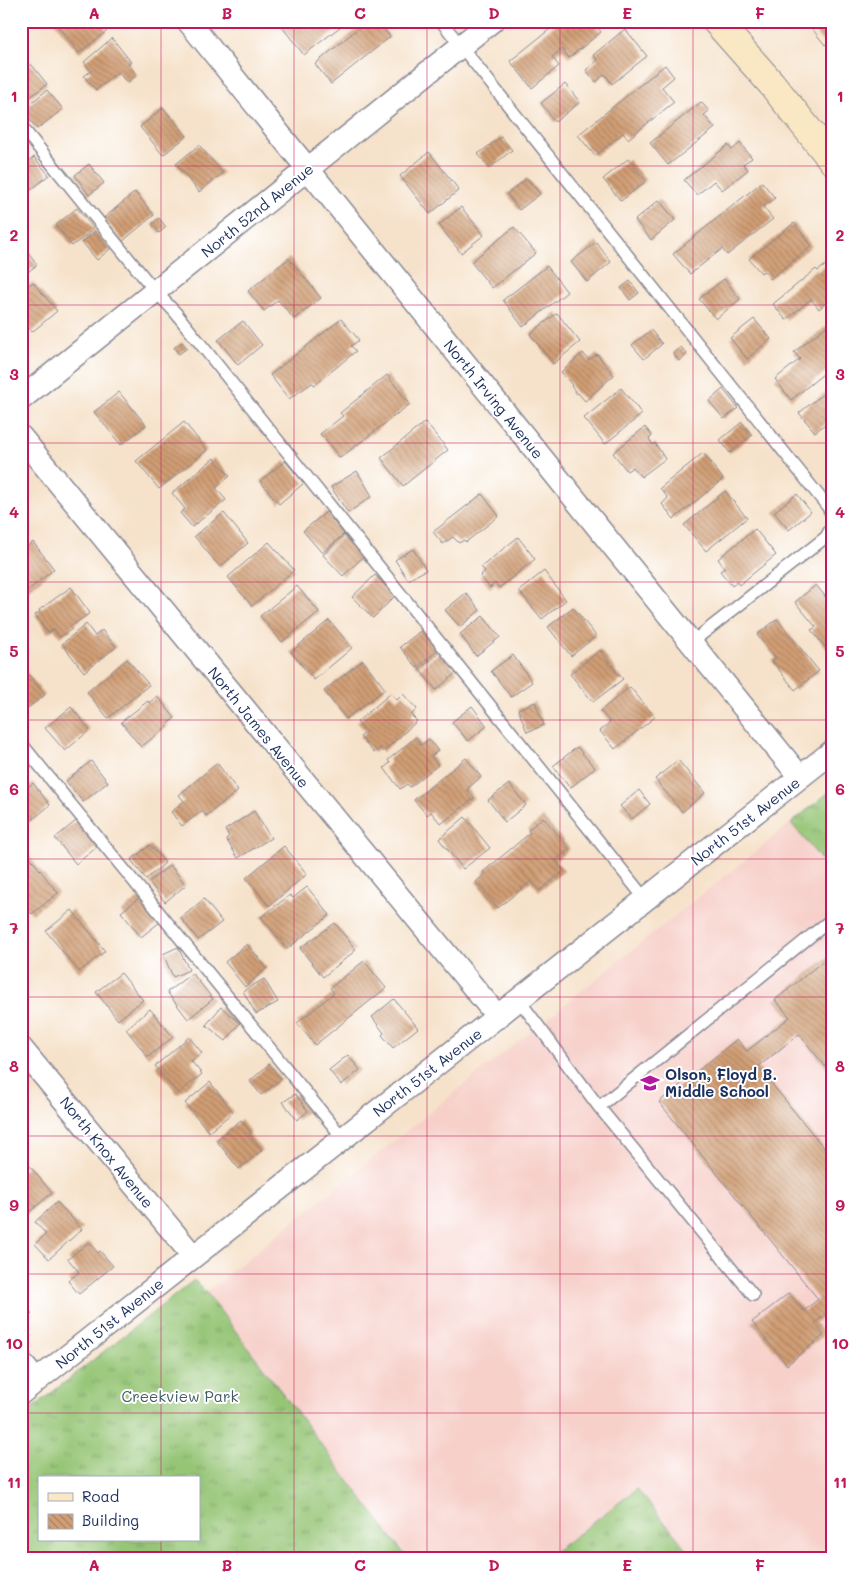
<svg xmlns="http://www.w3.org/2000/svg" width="854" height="1579" font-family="Mali,sans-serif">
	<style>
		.built { fill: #f7d0ca }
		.grass { fill: url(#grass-tufts); stroke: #587a6a; fill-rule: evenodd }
		.building { fill: url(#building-back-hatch) }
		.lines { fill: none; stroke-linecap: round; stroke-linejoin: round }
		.lane-casing { stroke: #888894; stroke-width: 14 }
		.street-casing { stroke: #888894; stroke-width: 25 }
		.secondary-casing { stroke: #888894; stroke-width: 30 }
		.lane { stroke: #fff; stroke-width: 11 }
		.street { stroke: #fff; stroke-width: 22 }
		.secondary { stroke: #fae7c3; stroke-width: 28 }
		.grid { fill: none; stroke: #c2185b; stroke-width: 1; stroke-opacity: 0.55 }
		.labels { text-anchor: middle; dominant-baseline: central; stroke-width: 4; stroke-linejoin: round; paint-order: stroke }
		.street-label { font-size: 15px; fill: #1b2f5e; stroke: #fff }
		.poi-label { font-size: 15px; font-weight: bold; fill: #1b2f5e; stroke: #fff; text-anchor: start }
		.park-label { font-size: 15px; fill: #405c65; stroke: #fff }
		.neatline { fill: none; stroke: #c2185b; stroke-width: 2 }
		.grid-label { font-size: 16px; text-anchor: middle; font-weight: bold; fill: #c2185b }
	</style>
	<defs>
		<pattern id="grass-tufts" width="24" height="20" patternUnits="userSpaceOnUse" patternTransform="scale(1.25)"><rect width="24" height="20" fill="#95c575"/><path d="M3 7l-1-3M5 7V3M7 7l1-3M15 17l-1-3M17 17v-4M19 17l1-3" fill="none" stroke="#79a063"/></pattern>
		<pattern id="building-back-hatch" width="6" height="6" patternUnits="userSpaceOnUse" patternTransform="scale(1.25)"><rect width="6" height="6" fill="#d19e74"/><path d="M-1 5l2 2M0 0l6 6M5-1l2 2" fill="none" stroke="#a98162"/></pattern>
	</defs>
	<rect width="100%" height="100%" fill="#fff"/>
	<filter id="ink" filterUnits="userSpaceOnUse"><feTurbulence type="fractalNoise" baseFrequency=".02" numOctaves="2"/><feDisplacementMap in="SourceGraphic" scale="10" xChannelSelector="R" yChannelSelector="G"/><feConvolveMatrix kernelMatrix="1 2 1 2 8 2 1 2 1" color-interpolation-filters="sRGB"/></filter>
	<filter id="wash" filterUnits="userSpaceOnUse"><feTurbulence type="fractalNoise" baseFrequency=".0096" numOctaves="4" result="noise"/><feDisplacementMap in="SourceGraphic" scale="20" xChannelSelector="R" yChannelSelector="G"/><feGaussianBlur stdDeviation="1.12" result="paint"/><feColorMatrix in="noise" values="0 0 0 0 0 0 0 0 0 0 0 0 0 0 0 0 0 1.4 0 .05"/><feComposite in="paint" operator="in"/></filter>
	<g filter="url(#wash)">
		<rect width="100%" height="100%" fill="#f6e2ca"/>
		<path class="built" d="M791,823L833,874V1550L823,1558H694L637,1489L546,1558H407L206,1292Z"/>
		<path class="grass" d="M833,789V874L791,823Z
			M194,1280L206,1292L407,1558H21V1417ZM39,1478H199V1540H39Z
			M637,1489L694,1558H546Z"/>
		<g id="blocks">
			<path class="building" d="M58,21H99L107,31L79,53L55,23Z
				M288,21H343L345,23L304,55L282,27Z
				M367,21H378L390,37L331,84L315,64Z
				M560,21H592L601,32L569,58L562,49L552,57L559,66L532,88L510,61Z
				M806,21H833V38L825,45Z
				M625,29L647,56L612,84L605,74L596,82L586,70L598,60L593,55Z
				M112,38L131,62L128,64L137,75L127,83L118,72L96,90L84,76L91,71L84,62Z
				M31,64L47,84L21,104V73Z
				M665,65L674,77L662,87L674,102L628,139L623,133L595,156L578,135Z
				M565,84L580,102L555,122L541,103Z
				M47,90L63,109L37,129L22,110Z
				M701,102L709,111L704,115L715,128L668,165L650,143Z
				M163,108L187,136L163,155L140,127Z
				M501,137L512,150L490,168L478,154Z
				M740,143L752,158L743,164L748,170L722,190L714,181L697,195L684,180L728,145L732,150Z
				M199,145L223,173L199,192L176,164Z
				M429,152L459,190L430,214L400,176Z
				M34,157L49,175L21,198V168Z
				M628,159L646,181L621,201L603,179Z
				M89,164L104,183L89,195L75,175Z
				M527,178L540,194L519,210L507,194Z
				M762,182L775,198L763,207L773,219L727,255L722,249L690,274L673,254Z
				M135,192L154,215L123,241L104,218Z
				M659,200L675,220L651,240L635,220Z
				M461,207L484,235L461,253L439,225Z
				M77,208L94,229L72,246L56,225Z
				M159,218L166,227L159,233L152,224Z
				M794,223L812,246L770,279L764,271L761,273L749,259Z
				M514,227L536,253L492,288L471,262Z
				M95,231L110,249L97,260L82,242Z
				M596,242L611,262L587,282L571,262Z
				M21,244L37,265L21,277Z
				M289,258L321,298L294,319L278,300L264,311L248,291Z
				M827,264L833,271V297L819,309L811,299L786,320L773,304L816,269L818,271Z
				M547,266L567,292L523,327L503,300Z
				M724,279L740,299L716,319L699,299Z
				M630,281L639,293L630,300L621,288Z
				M33,282L57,311L32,332L21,319V291Z
				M557,313L580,342L553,364L530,334Z
				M341,319L359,340L351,346L356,351L315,385L312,383L289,399L270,375Z
				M754,319L771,339L747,359L730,338Z
				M243,321L262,345L238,365L218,340Z
				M833,321V366L791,400L775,379L800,359L794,352Z
				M651,330L662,344L644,359L632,345Z
				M182,342L187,348L179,354L174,348Z
				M681,347L687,354L679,361L673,353Z
				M583,353L589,360L597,354L614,375L585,401L578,393L577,394L571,386L572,385L561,372Z
				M387,375L410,404L340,458L320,434L343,416L340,413Z
				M833,386V418L815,432L799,413Z
				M621,388L642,414L605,444L584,418Z
				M723,389L738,408L724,419L709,401Z
				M119,392L146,425L121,445L94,412Z
				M184,422L207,450L159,489L136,461Z
				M425,422L448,450L403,486L381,458Z
				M742,422L752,435L730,453L720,440Z
				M645,427L652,436L649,439L653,445L655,443L665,459L641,477L633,467L627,471L613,453Z
				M703,453L723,479L674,519L662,504L668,498L660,488Z
				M214,458L230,476L216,488L226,500L192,527L180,513L185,509L172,493Z
				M285,461L304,483L279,504L260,481Z
				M357,471L372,496L348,513L331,487Z
				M725,491L747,518L706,551L684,525Z
				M482,494L499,516L466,542L464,540L459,543L453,537L443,544L433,532Z
				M797,494L811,512L789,530L774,512Z
				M326,512L344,534L322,553L303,531Z
				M224,513L248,543L220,567L194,536Z
				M755,529L776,555L739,585L737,582L732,586L720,571L725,568L718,559Z
				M344,535L364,556L343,576L323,555Z
				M518,537L535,559L499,588L495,583L490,588L480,576L485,571L481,567Z
				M33,542L54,569L21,596V551Z
				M269,542L294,570L252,606L228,577Z
				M413,549L426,570L408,580L395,560Z
				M544,571L566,600L542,619L519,591Z
				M375,575L395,596L373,618L352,597Z
				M816,585L833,606V656L811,630L816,627L795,602Z
				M297,586L319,612L282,642L260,616Z
				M71,587L90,613L70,627L72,629L60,637L54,629L48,633L35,615L40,612L39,610Z
				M466,593L480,610L460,627L445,610Z
				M573,607L596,636L571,656L548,627Z
				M483,616L500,637L476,656L460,634Z
				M777,619L819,671L795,690L772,661L776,658L757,635Z
				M329,620L352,648L314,680L291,652Z
				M86,624L95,636L102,630L116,647L84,672L62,644Z
				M423,629L439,649L417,668L400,647Z
				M600,650L616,670L615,671L623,679L593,702L570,674Z
				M440,652L457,672L436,690L419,669Z
				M513,655L532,682L511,697L491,671Z
				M127,659L149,685L108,718L87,692Z
				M363,660L385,689L346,719L324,691Z
				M25,670L45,695L21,713V673Z
				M630,687L655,717L615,749L600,731L610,722L600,711Z
				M391,693L397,700L403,694L417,709L411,715L417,721L383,752L380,748L374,753L360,737L366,732L357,722Z
				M157,696L175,718L167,724L168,726L141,747L121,722L148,701L149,703Z
				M535,702L544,725L527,732L518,709Z
				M472,706L487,726L468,741L452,722Z
				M71,707L90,730L65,751L45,728Z
				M416,737L421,745L429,739L438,751L431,756L438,765L410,787L407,784L400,789L384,768L390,763L388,760Z
				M577,747L595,768L570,788L553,766Z
				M466,758L481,777L467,789L474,798L441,824L431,812L427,815L414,800Z
				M678,760L705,793L682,812L655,779Z
				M91,761L108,782L83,802L66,781Z
				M217,763L238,791L206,816L202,811L182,826L171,812L184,801L179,795Z
				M33,783L50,805L30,822L21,811V792Z
				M509,784L526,805L505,822L488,800Z
				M639,790L650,804L632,819L620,806Z
				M254,811L271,838L238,858L226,839L229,836L225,830Z
				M465,817L490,848L463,869L439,839Z
				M543,817L570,849L556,860L564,871L539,891L531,881L498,908L476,882L485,874L483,872L530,833L528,830Z
				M76,821L97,847L76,864L55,838Z
				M21,833L27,841L21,845Z
				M150,845L165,863L146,879L131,860Z
				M284,846L307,874L269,906L246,878Z
				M25,851L58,893L32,914L21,901V855Z
				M170,865L186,885L165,902L149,882Z
				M307,887L330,915L287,949L261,917L290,895L293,898Z
				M140,897L160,922L141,937L121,912Z
				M204,899L222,922L198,940L181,918Z
				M72,910L105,951L79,972L46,931Z
				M335,923L356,950L323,977L300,948Z
				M247,944L267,968L245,987L225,962Z
				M178,947L189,970L173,977L163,954Z
				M833,953V1076L799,1034L758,1067L833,1159V1314L830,1311L815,1323L824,1335L787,1365L752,1322L789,1293L804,1311L818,1299L659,1102L737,1039L747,1051L790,1017L775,1000Z
				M364,961L386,988L315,1045L297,1023L334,993L330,988Z
				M121,973L143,1000L118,1020L96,992Z
				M192,973L213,999L188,1019L167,992Z
				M264,979L278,1002L256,1014L243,991Z
				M394,999L418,1028L393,1048L382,1035L384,1033L372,1017Z
				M221,1007L240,1023L226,1041L206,1025Z
				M150,1009L173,1037L148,1057L126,1029Z
				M189,1037L202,1053L191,1061L202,1074L178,1094L155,1066Z
				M348,1055L360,1070L341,1085L329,1070Z
				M269,1064L281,1079L261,1095L250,1081Z
				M210,1082L233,1112L209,1132L185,1103Z
				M295,1094L308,1111L297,1120L283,1102Z
				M241,1120L251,1133L249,1134L262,1150L239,1169L216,1140Z
				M29,1165L52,1193L21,1219V1172Z
				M57,1202L82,1229L49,1259L35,1244L46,1234L35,1222Z
				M89,1242L98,1253L100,1251L113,1266L79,1294L68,1281L79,1272L68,1259Z
				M21,1300L32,1314L21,1322Z"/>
		</g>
	</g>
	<g filter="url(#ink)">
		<use href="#blocks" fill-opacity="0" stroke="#888894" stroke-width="1"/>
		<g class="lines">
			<g class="lane-casing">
				<path id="lane" d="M441,21L827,506L833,516
					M21,126L155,291L175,312L646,900
					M692,642L826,537L833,524
					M21,743L343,1138
					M519,1000L599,1107L833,918
					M599,1107L753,1295
					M21,1354L41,1378"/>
			</g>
			<g class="street-casing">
				<path id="street" d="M188,21L800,777
					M21,399L492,21
					M21,437L498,1017
					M21,1048L193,1256
					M21,1393L833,751"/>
			</g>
			<g class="secondary-casing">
				<path id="secondary" d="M716,21L771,83L833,161"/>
			</g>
			<use href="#lane" class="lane"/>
			<use href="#street" class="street"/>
			<use href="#secondary" class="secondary"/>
		</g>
	</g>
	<path class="grid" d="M161,21V1478M294,21V1558M427,21V1558M560,21V1558M693,21V1558M21,166H833M21,305H833M21,443H833M21,582H833M21,720H833M21,859H833M21,997H833M21,1136H833M21,1274H833M21,1413H833M161,1540V1558"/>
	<defs>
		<g id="school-bare" transform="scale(1.5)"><path d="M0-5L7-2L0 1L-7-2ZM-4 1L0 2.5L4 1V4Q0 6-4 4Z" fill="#b5179e" stroke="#fff" stroke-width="2.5" paint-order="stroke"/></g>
	</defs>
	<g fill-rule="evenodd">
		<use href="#school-bare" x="650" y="1083"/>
	</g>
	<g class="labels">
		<g class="street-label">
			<text transform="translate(257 210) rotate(-39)">North 52nd Avenue</text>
			<text transform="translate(494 399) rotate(51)">North Irving Avenue</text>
			<text transform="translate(259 727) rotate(51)">North James Avenue</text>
			<text transform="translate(745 821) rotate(-38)">North 51st Avenue</text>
			<text transform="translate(427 1072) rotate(-38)">North 51st Avenue</text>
			<text transform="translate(107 1152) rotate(51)">North Knox Avenue</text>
			<text transform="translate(109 1323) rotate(-39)">North 51st Avenue</text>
		</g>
		<g class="poi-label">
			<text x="665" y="1074">Olson, Floyd B.<tspan x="665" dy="17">Middle School</tspan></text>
		</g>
		<g class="park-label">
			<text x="180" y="1396">Creekview Park</text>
		</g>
	</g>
	<rect width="854" height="1579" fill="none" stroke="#fff" stroke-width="55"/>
	<rect x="38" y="1476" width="162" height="65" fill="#ffffff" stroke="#a4acbf"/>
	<rect x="48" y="1493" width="25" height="8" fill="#fae7c3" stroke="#a4acbf"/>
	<text x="82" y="1502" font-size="15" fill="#1b2f5e">Road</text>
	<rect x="48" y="1514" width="25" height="15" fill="url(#building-back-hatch)" stroke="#a4acbf"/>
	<text x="82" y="1526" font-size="15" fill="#1b2f5e">Building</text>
	<rect x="28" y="28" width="798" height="1524" class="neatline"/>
	<g class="grid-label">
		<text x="94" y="19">A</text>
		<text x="227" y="19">B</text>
		<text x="360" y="19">C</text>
		<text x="494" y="19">D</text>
		<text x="627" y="19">E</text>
		<text x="760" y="19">F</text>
		<text x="14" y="102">1</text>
		<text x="840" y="102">1</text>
		<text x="14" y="241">2</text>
		<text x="840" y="241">2</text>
		<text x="14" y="380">3</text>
		<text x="840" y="380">3</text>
		<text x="14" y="518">4</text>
		<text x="840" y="518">4</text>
		<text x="14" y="657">5</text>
		<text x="840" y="657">5</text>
		<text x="14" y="795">6</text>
		<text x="840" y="795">6</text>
		<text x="14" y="934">7</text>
		<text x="840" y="934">7</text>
		<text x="14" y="1072">8</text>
		<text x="840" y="1072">8</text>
		<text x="14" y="1211">9</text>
		<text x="840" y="1211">9</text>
		<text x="14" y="1349">10</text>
		<text x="840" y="1349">10</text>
		<text x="14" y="1488">11</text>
		<text x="840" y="1488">11</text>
		<text x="94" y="1571">A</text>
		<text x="227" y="1571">B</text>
		<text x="360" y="1571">C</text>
		<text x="494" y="1571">D</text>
		<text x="627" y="1571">E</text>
		<text x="760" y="1571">F</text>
	</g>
</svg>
